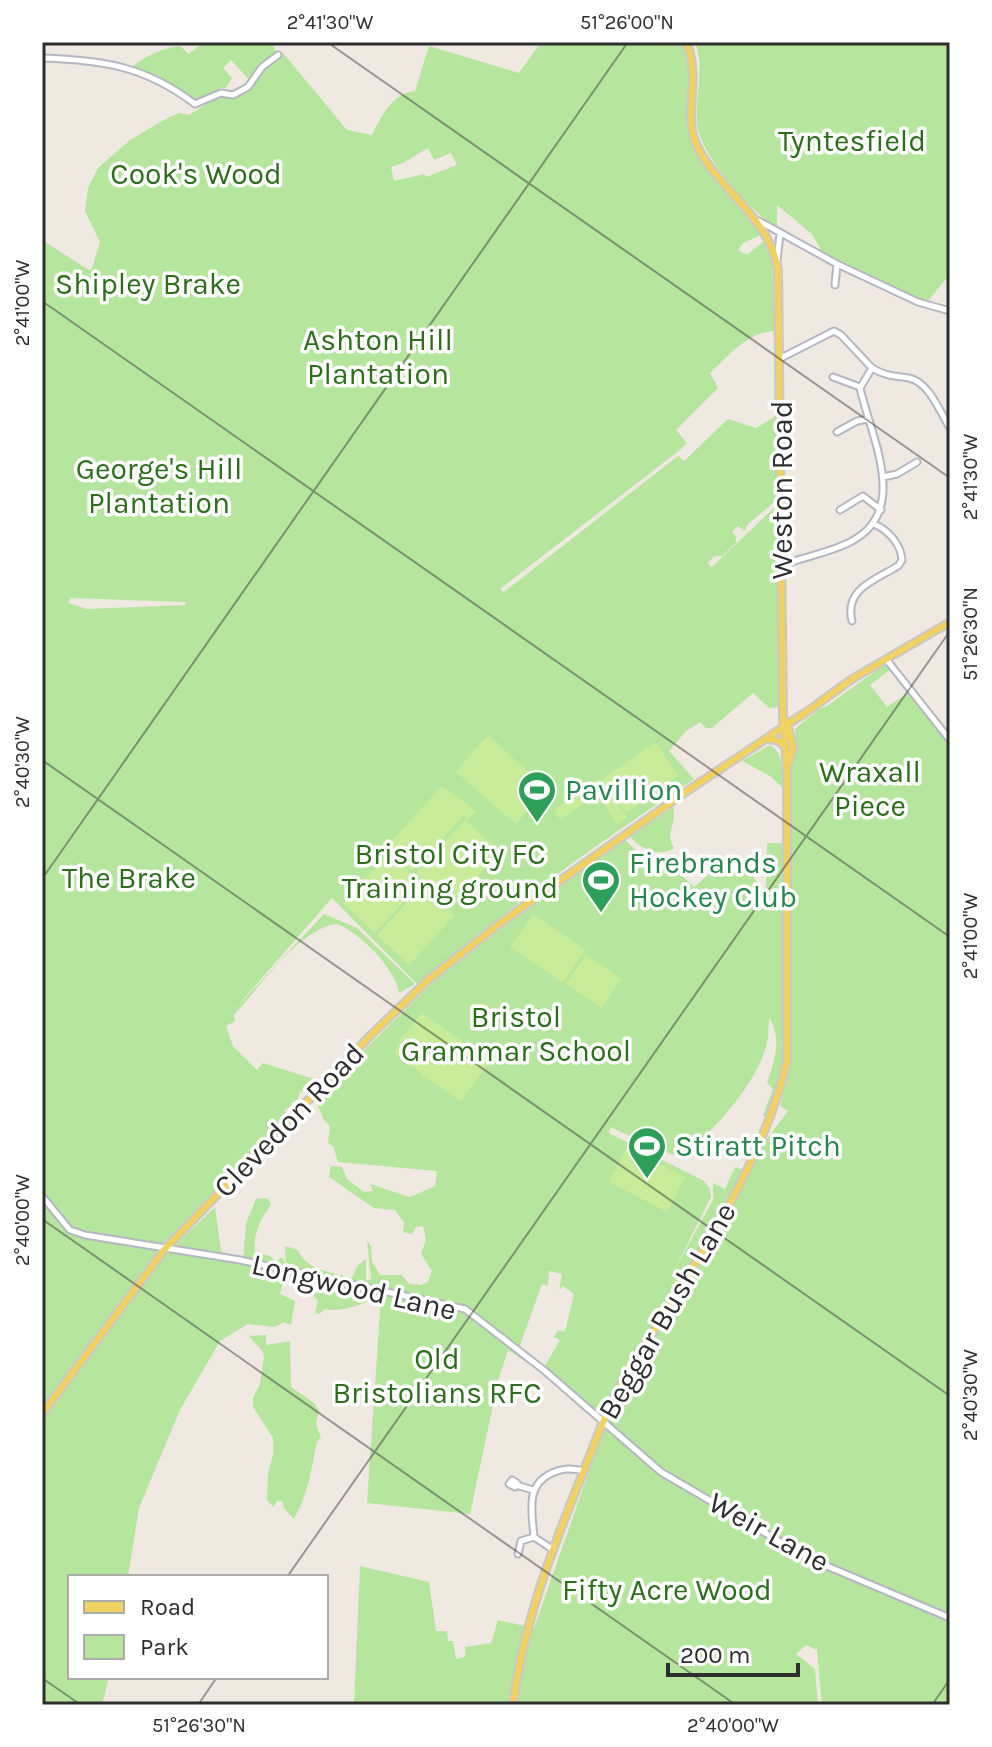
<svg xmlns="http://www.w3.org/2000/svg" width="992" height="1747" font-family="Karla,sans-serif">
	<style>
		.green { fill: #b6e59e; fill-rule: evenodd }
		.pitch { fill: #c9ec9a }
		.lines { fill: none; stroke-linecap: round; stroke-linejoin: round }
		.minor-casing { stroke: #b4b7c1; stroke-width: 9 }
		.major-casing { stroke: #c9c9c9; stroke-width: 10 }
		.minor { stroke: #fff; stroke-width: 5 }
		.major { stroke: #f2d163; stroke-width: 6 }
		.ticks { fill: none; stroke: #2e2e2e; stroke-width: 2; stroke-opacity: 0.45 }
		.labels { text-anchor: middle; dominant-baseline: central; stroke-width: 7; stroke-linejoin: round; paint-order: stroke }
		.park-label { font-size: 30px; fill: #2c6e1b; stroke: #fff }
		.street-label { font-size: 30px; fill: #2e2e2e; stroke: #fff }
		.leisure-label { font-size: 30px; fill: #27864d; stroke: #fff; text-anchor: start }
		.neatline { fill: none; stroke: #2e2e2e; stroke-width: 3 }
		.ticks-label { font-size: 20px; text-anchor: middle; fill: #2e2e2e }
	</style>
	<rect width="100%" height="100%" fill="#efe9e1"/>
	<path class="green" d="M196,42H273L276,54L252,83L231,60L223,68L232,78L226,88H219V91L195,102L158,76L132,67C145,56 163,48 180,46L189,54L200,45Z
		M541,42H685L691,81L688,120L692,145L700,160L761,235L743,243L738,250L747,255L764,241L772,257L775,331C747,332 730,355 710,373L718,388L676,430L687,443L681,449L500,589L504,592L678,456L684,461L728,419L756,428L776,416L777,500L749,523L744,531L738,526L732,532L737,537L735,539L737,542L722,556H715L708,562L710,567L714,565L776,506L778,707L769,708L753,693L712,728H706L700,722L685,732L669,751L694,779C599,843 504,909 418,985L332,898L233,1011L324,914L357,928L415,984L399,993C396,969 359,932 337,924C299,928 259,988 234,1015L235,1021L226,1026L233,1046L257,1070L263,1063L314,1079L299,1094L298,1099L291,1103V1106L285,1110V1117L154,1257L161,1259L215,1207L222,1257L243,1261L246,1223L256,1199L268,1198L271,1205C260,1219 253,1234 255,1252L270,1256L276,1262L281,1257L286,1263L285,1246L298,1250C306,1271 332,1272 352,1278L358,1265L366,1259V1280H371L367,1239L371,1247L372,1261L380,1275H402L409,1284L421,1285L428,1282L432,1271L421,1254L426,1240L423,1226L416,1227L412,1234L403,1232L404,1222L395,1210L374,1208L329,1177L331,1166L342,1167L347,1179L364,1192L373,1191L370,1184L410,1197L435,1186L437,1171L338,1162L333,1146L328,1143L330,1126L324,1120L315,1099L432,983L528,908L625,840L641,855L666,860L694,887L707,876L716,861L727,876L745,866L766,894L767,843H783L784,1049L778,1087L767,1118L763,1115L773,1089L767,1083C775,1059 782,1040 769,1017C768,1024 769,1031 768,1037C764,1071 726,1117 701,1139L685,1133L673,1155L610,1127L609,1133L704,1181L710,1189L711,1197L673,1273L713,1200V1183L725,1189L735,1167L743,1170L715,1227L643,1342L599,1420L549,1377L508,1350L498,1381L470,1514L367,1503L381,1296C362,1303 346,1313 325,1309L319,1314L315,1313L318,1301L302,1281L284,1279L280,1294L295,1301L291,1325L283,1322L275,1327L248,1324L220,1341L180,1410L139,1508L128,1577H70V1677H109L102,1705H42V240L89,270L92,269L100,242L85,211L86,203L88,188L98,168L130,140L162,121L179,113L189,115L218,97L236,96L249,91L264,68L283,53L347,130L372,135C381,117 392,93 415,91L429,46L519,73ZM428,148L434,160L451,153L457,165L426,177L424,174L394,181L391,167L403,163ZM71,598L186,602L185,605L87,609L68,603ZM549,1271L562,1274L559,1290L563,1286L574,1294L566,1328L564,1332L558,1330L554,1337L560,1340L545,1366L519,1348L542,1284L548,1286Z
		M695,42H950V274L927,302L822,252L812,234L777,205V228C750,211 699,155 697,122C695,94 705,69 695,42Z
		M884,665L891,669L870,685L887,707L909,692L950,744V1705H822L817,1650L806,1645L796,1654L815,1669L818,1705H354L360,1566L429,1582L436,1631H447L448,1641H453L456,1659L465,1657V1647L491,1643L498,1620L534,1628L612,1406L727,1221L763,1144L788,1111L780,1106L792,1060L790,769L796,749L795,729L819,709L827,706Z
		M770,745C785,754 782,772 783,788L770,776L742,761Z
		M673,807C678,822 664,832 674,848C658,858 642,849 630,837Z
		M266,1335V1345L290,1341L291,1387L314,1403L319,1411L316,1424L321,1438L317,1442L309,1481L301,1505L294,1519L284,1508L282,1501H277L274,1507L267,1500L268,1473L273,1455V1438L253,1407V1398L260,1384L264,1357L263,1352L249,1336Z"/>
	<path class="pitch" d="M488,735L547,789L516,824L456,772Z
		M655,742L678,776L626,813L602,779Z
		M599,778L627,817L617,824L597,794L560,820L554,810Z
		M442,786L476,811L468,820L463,816L412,871L386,847Z
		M465,820L500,852L451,905L416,873Z
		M389,853L421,883L375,933L343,903Z
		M423,885L455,915L409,965L377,935Z
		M533,914L585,950L563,983L510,947Z
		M586,955L621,979L602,1008L566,984Z
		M422,1013L490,1061L461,1101L421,1075V1073L394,1053L402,1037Z
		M627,1147L685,1177L667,1212L609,1182Z"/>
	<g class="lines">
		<g class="minor-casing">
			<path id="minor" d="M42,58C103,60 145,66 195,104L221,93L233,95L248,87L262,67L278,55
				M759,221L837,264L918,302L950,311
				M777,261L780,234
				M835,285L837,264
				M781,358L834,331L841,335L872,368L860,388C871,437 910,510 852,541C834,551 812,555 792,562L782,563
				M872,368C885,376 895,376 909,378C929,382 940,412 950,428
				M833,377L860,387
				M837,432L857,421L868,419
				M883,477L897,474L917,462
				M840,510L863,496L881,510
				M852,621C844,589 875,580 898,566L902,560C901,544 888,530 874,524
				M886,659L950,740
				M42,1196L70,1230L85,1235L240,1260L465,1309L545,1371L661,1472L808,1558L950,1618
				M512,1480L517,1483L515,1487L509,1484Z
				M516,1485L533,1490
				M552,1549L534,1537C532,1512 525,1485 552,1473C564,1468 571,1468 584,1471
				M518,1554L521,1541L534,1537"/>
		</g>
		<g class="major-casing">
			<path id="major" d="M801,716L852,679L950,622
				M787,722L793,748L788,765
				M765,739L776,740L786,746
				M42,1414L164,1250L372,1034L428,980L503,921L690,789L803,714
				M513,1705C523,1623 554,1544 585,1468C596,1440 606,1411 621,1384C632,1363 647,1343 659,1322C710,1241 764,1156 787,1062V770L783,718L778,270C769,216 720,192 697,146C682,115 702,77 686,42"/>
		</g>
		<use href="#minor" class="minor"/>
		<use href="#major" class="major"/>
	</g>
	<path class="ticks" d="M327,42L950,478M42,301L950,937M42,760L950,1396M42,879L628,42M42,1219L736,1705M287,1577L950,631M42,1678L81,1705M198,1705L217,1677M932,1705L950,1679"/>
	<defs>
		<g id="stadium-pin" transform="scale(2)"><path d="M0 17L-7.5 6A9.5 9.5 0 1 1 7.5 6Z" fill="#2e9e5b" stroke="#fff"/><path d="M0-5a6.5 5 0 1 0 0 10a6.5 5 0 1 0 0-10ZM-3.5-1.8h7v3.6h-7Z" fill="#fff"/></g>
	</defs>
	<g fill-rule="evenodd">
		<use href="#stadium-pin" x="537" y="790"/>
		<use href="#stadium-pin" x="601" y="880"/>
		<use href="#stadium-pin" x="647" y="1146"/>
	</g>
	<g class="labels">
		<g class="park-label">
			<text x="852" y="141">Tyntesfield</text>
			<text x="196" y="174">Cook's Wood</text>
			<text x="148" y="284">Shipley Brake</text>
			<text x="378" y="340">Ashton Hill<tspan x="378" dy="34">Plantation</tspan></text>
			<text x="159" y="469">George's Hill<tspan x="159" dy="34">Plantation</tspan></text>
			<text x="870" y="772">Wraxall<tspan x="870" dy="34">Piece</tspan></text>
			<text x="450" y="854">Bristol City FC<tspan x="450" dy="34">Training ground</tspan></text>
			<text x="129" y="878">The Brake</text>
			<text x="516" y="1017">Bristol<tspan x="516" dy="34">Grammar School</tspan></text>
			<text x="437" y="1359">Old<tspan x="437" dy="34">Bristolians RFC</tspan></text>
			<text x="667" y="1590">Fifty Acre Wood</text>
		</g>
		<g class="street-label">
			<text transform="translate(782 490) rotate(-90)">Weston Road</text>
			<text transform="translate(289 1120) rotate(-46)">Clevedon Road</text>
			<text transform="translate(354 1287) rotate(13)">Longwood Lane</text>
			<text transform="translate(667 1311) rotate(-60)">Beggar Bush Lane</text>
			<text transform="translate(769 1532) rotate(29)">Weir Lane</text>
		</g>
		<g class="leisure-label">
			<text x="565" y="790">Pavillion</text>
			<text x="629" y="863">Firebrands<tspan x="629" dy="34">Hockey Club</tspan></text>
			<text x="675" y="1146">Stiratt Pitch</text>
		</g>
	</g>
	<rect width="992" height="1747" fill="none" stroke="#ffffff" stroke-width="88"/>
	<rect x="68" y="1575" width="260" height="104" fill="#ffffff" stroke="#ababab" stroke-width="2"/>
	<rect x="84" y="1601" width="40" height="12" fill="#f2d163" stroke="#ababab" stroke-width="2"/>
	<text x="140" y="1615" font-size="24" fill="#2e2e2e">Road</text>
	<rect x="84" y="1635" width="40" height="24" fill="#b6e59e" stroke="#ababab" stroke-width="2"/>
	<text x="140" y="1655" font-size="24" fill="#2e2e2e">Park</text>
	<path d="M668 1663v12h130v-12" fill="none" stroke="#2e2e2e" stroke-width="4"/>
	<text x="680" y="1663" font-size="24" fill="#2e2e2e" stroke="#ffffff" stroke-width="6" paint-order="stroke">200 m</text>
	<rect x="44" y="44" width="904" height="1659" class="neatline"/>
	<g class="ticks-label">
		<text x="330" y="29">2°41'30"W</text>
		<text x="627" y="29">51°26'00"N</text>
		<text transform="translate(22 303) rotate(-90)" y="7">2°41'00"W</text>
		<text transform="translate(970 477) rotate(-90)" y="7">2°41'30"W</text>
		<text transform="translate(970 634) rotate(-90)" y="7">51°26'30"N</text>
		<text transform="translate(22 762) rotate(-90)" y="7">2°40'30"W</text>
		<text transform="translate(970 936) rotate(-90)" y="7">2°41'00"W</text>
		<text transform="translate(22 1220) rotate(-90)" y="7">2°40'00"W</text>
		<text transform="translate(970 1395) rotate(-90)" y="7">2°40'30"W</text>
		<text x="199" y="1732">51°26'30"N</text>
		<text x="733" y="1732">2°40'00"W</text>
	</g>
</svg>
